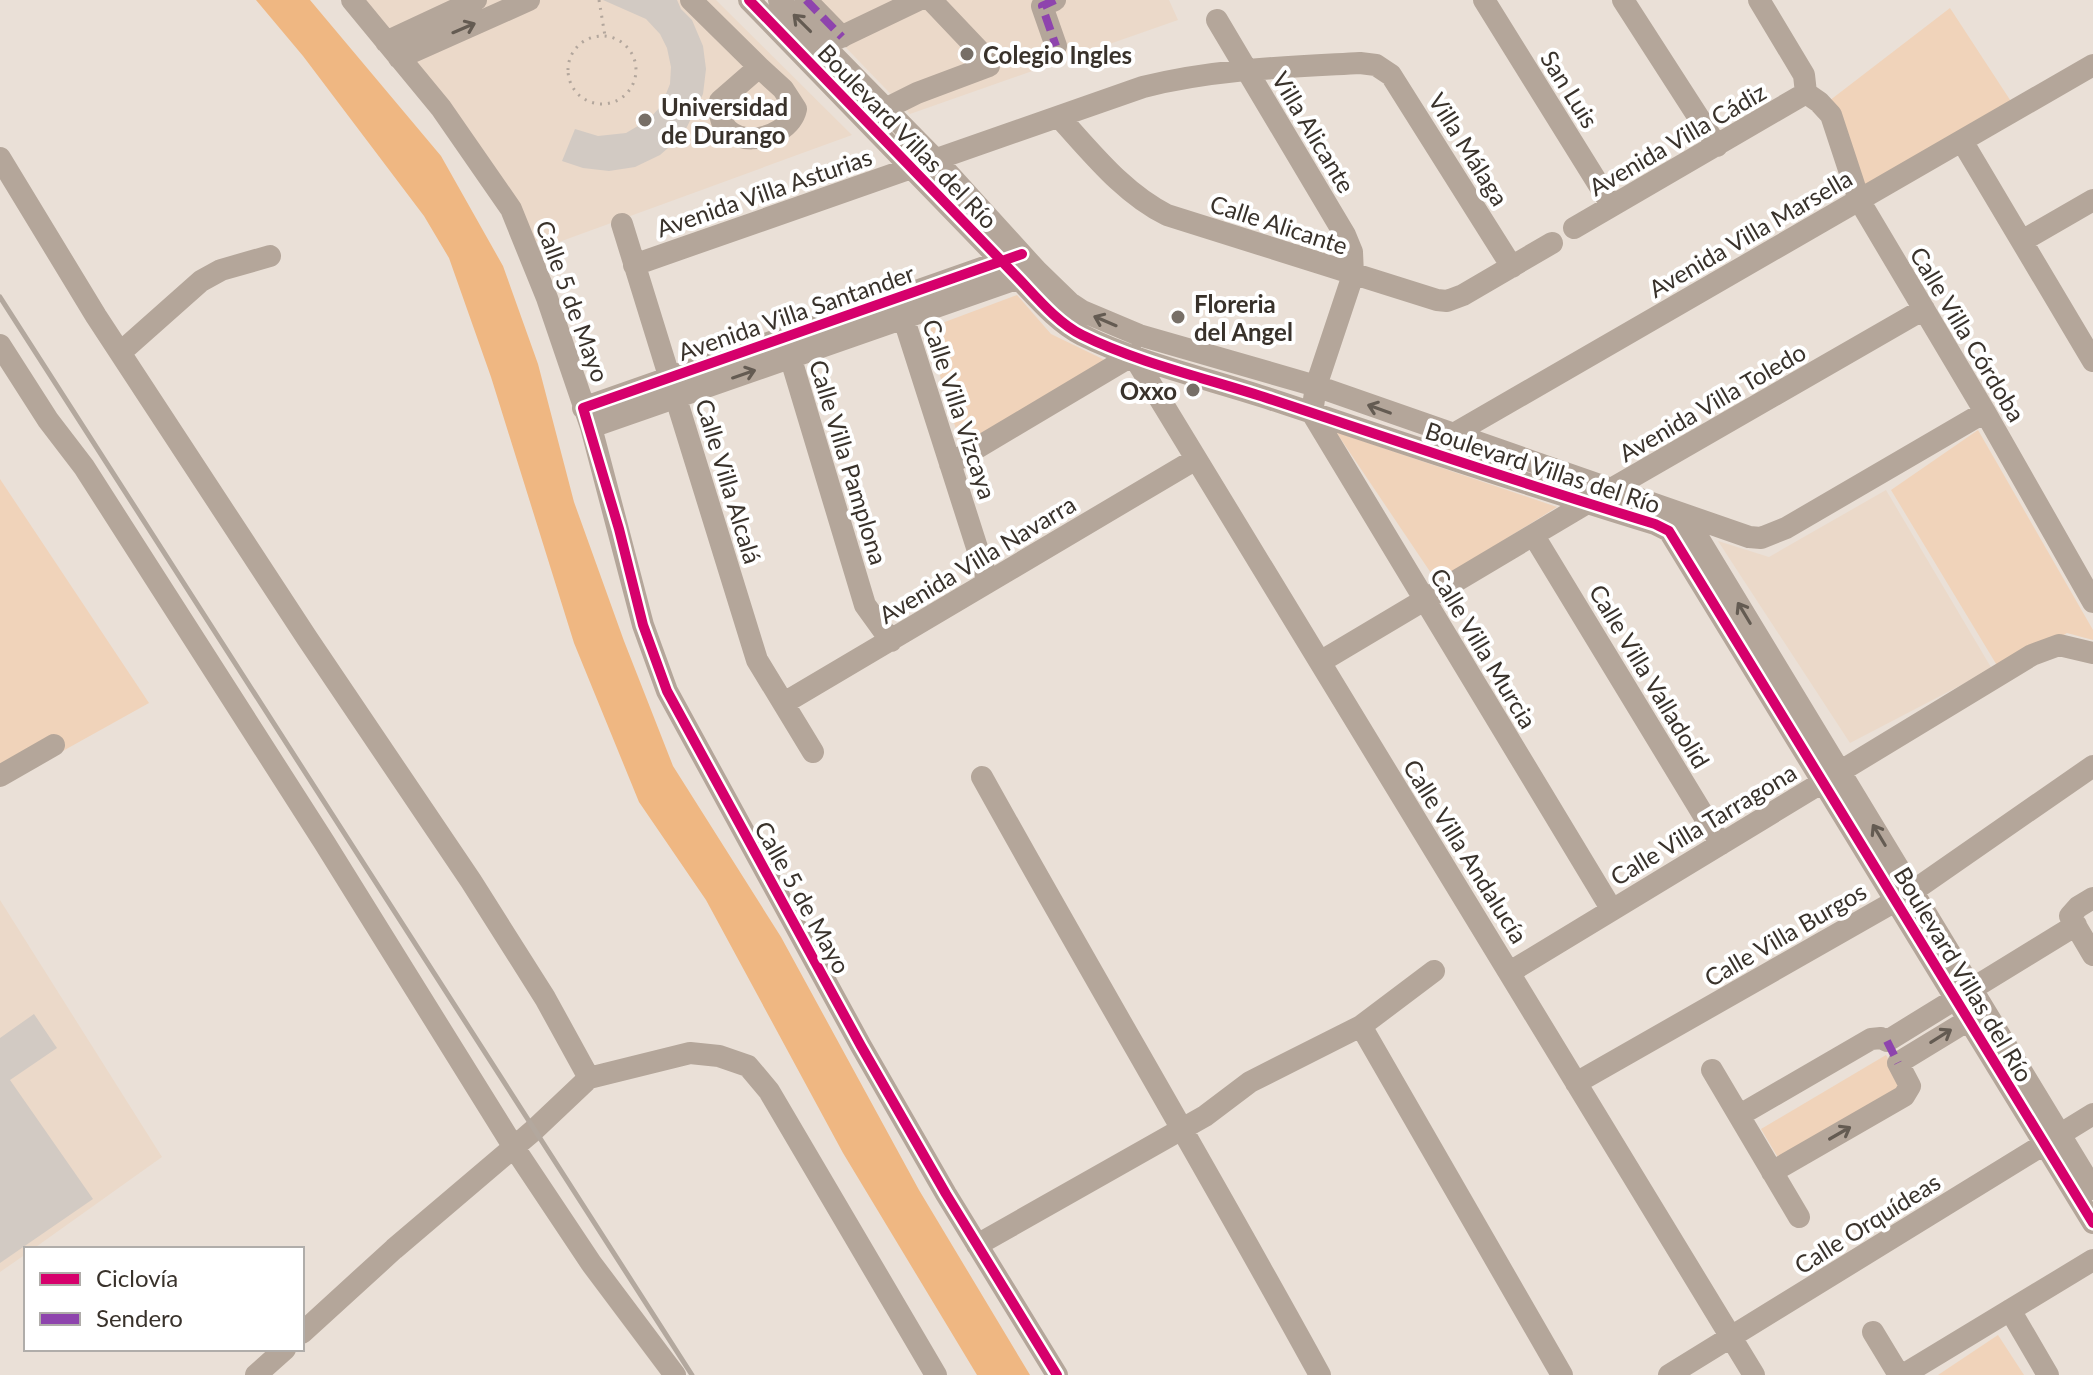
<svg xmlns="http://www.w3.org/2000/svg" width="2093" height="1375" font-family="Lato,sans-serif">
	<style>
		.built { fill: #ebd9c9 }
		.green { fill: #f0d3ba }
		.water { fill: #efb782 }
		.building { fill: #d2cac3 }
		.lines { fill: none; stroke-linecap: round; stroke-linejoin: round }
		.path { stroke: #b2a69c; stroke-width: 3; stroke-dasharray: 2 6; stroke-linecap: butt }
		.minor { stroke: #b4a69a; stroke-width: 22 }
		.rail { stroke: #b3a89e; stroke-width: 5 }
		.quiet { stroke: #8e44ad; stroke-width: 8; stroke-dasharray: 16 8; stroke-linecap: butt }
		.cycleway-casing { stroke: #fff; stroke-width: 15 }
		.cycleway { stroke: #d6006c; stroke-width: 10 }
		.oneway { stroke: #645b52 }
		.poi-dot { fill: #776f67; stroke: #fff; stroke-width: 3 }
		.labels { text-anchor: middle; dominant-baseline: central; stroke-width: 8; stroke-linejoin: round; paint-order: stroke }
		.poi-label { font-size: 24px; font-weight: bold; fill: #39322b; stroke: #fff; text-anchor: start }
		.street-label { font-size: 24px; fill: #39322b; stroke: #fff }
	</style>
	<rect width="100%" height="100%" fill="#eae0d7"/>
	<path class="built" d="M354,0H716L852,135L548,246L533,240Z
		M800,0H1169L1178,20L910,114Z
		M1886,490L1992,669L1850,743L1718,541L1769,557Z
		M0,900L162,1157L33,1249H26V1254L0,1272Z"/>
	<path class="green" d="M1950,8L2014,106L1862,194L1829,101Z
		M1017,295L1051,334L1113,364L961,446L926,329Z
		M1978,430L2093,630V640L2067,633L2001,672L1891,490Z
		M1336,432L1557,507L1437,582Z
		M0,479L149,703L0,786Z
		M1886,1055L1908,1092L1783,1166L1761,1129Z
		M1998,1335L2024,1375H1938Z"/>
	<path class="water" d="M256,0H310L441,156L503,266L538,364L574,502L624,641L673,766L781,937L919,1190L1030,1375H977L843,1153L706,900L639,802L574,643L491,377L449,258L424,216L303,56Z"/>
	<path class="building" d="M603,0H677L681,9L692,20L703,46L706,69L703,94L683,135L660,155L635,167L609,171L583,168L562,161L575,129L598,136L626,133L648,120L661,106L670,84L671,67L667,48L660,34L646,19Z
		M34,1014L57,1048L10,1080L93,1199L0,1263V1038Z"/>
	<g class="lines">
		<path class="path" d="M599,0L605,36
			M568 70a34 34 0 1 1 68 0a34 34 0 1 1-68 0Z"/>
		<path class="minor" d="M352,0L441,108L511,209L547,298L591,427L643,625L667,691L861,1046L946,1194L1057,1375
			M691,0L759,67L720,101C713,155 788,144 796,109L783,89L759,67
			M749,0L1019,279C1038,299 1058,323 1082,335C1138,363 1213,380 1273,400C1400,442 1527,485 1655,524L1669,531L2093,1223
			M779,0L936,160L1037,271L1070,303L1082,311L1139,335L1316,386L1749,537L1761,538L1786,528L1985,412
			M806,0L842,37
			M1055,0L1042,6L1056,46
			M1484,0L1612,206
			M1623,0L1717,146
			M1759,0L1804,75L1806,93
			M1217,20L1345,235L1352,252L1353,275L1316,386L1312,413L1612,910
			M386,42L476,0
			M824,45L918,0
			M399,58L529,0
			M1806,93L1819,102L1831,115L1859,200L1985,412L2093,602
			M878,116L887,108L917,93L989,66L988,60L931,0
			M1059,117C1092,153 1123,193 1167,215L1437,300L1447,301L1463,295L1552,243
			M1962,141L2093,361
			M0,158L96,316L307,638L471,881L545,998L589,1078
			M622,224L757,660L813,752
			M1574,228L1806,93
			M2022,241L2093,200
			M634,265L1143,87C1214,69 1287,67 1360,63L1376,65L1391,75L1512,267
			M900,307L988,582
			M0,345L48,420L84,467L324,842L513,1146L591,1263L675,1375
			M787,346L865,605L891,641
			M121,352L201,281L221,270L270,256
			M1133,355L1754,1375
			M583,408L1013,257
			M591,427L1028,275
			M1450,441L1452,435L2093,65
			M950,464L1133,355
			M1685,516L2093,1189
			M1534,536L1721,844
			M1320,662L1587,503L1924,309
			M784,703L1196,459
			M0,776L54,745
			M982,777C1093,977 1210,1174 1320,1375
			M2093,898L2078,907L2070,916L2093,955
			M1510,972L2032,655L2059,645L2093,653
			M1361,1026L1562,1375
			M1712,1070L1799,1217
			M1576,1083L1913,891L2093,766
			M1740,1115L1871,1039L1881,1038L1887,1041L2076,925
			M1772,1172L1904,1096L1910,1086L1898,1063L1980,1013
			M977,1245L1205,1116L1250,1082L1361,1026L1434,971
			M2010,1310L2048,1375
			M1873,1332L1899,1375
			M302,1333L394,1249L534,1130L589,1078L690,1053L719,1056L748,1066L769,1091L936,1375
			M256,1375L285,1349
			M1669,1375L2093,1114
			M1903,1375L2093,1260"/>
		<path class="rail" d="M0,297L692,1375"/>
		<path class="quiet" d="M806,0L842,37
			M1055,0L1042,6L1056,46
			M1887,1041L1898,1063"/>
		<g class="cycleway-casing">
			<path id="cycleway" d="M749,0L1019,279C1038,299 1058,323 1082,335C1138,363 1213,380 1273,400C1400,442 1527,485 1655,524L1669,531L2093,1223
				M1022,254L583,408L619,529L643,625L667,691L861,1046L946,1194L1057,1375"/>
		</g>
		<use href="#cycleway" class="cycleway"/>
	</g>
	<defs><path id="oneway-shaft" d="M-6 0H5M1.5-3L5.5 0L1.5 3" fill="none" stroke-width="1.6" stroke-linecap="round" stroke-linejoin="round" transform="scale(2)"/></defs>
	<g class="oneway">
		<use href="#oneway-shaft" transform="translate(802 23) rotate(-135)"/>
		<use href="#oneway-shaft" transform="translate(464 28) rotate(-23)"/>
		<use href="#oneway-shaft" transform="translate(1105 321) rotate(-157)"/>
		<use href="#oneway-shaft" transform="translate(744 374) rotate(-19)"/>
		<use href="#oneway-shaft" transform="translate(1379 409) rotate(-160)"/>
		<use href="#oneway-shaft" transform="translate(1744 613) rotate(-121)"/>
		<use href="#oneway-shaft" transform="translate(1879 835) rotate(-121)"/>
		<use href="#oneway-shaft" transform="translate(1941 1036) rotate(-32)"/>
		<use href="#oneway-shaft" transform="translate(1840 1133) rotate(-30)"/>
	</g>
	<g class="poi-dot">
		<circle cx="967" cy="54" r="8"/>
		<circle cx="645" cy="120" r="8"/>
		<circle cx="1178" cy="317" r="8"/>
		<circle cx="1193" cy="390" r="8"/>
	</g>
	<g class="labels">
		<g class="poi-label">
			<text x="983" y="54">Colegio Ingles</text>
			<text x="661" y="106">Universidad<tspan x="661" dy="28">de Durango</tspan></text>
			<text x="1194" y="303">Floreria<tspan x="1194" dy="28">del Angel</tspan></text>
			<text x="1177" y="390" text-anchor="end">Oxxo</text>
		</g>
		<g class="street-label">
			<text transform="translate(1570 89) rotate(58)">San Luis</text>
			<text transform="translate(1314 132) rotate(59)">Villa Alicante</text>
			<text transform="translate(908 136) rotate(46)">Boulevard Villas del Río</text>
			<text transform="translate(1677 139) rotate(-30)">Avenida Villa Cádiz</text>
			<text transform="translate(1469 149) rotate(58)">Villa Málaga</text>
			<text transform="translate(764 192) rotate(-19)">Avenida Villa Asturias</text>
			<text transform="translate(1279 224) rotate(18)">Calle Alicante</text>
			<text transform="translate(1750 233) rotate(-30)">Avenida Villa Marsella</text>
			<text transform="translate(573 301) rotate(70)">Calle 5 de Mayo</text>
			<text transform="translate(796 312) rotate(-19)">Avenida Villa Santander</text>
			<text transform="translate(1968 334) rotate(59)">Calle Villa Córdoba</text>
			<text transform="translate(1712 402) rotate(-30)">Avenida Villa Toledo</text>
			<text transform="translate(960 409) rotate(72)">Calle Villa Vizcaya</text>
			<text transform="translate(849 462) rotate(73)">Calle Villa Pamplona</text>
			<text transform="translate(1543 467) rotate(18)">Boulevard Villas del Río</text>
			<text transform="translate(729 481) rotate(73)">Calle Villa Alcalá</text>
			<text transform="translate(977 559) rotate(-31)">Avenida Villa Navarra</text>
			<text transform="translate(1484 648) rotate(59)">Calle Villa Murcia</text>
			<text transform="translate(1650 676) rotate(59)">Calle Villa Valladolid</text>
			<text transform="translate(1703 824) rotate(-31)">Calle Villa Tarragona</text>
			<text transform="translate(1466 851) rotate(58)">Calle Villa Andalucía</text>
			<text transform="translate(803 897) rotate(61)">Calle 5 de Mayo</text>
			<text transform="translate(1785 934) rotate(-30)">Calle Villa Burgos</text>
			<text transform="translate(1964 974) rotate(59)">Boulevard Villas del Río</text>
			<text transform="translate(1867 1223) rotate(-32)">Calle Orquídeas</text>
		</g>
	</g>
	<rect x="24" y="1247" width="280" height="104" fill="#ffffff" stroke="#b0adaa" stroke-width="2"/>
	<rect x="40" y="1273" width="40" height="12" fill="#d6006c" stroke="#b0adaa" stroke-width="2"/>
	<text x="96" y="1287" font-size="24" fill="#39322b">Ciclovía</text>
	<rect x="40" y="1313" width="40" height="12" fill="#8e44ad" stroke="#b0adaa" stroke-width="2"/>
	<text x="96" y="1327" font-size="24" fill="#39322b">Sendero</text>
</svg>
